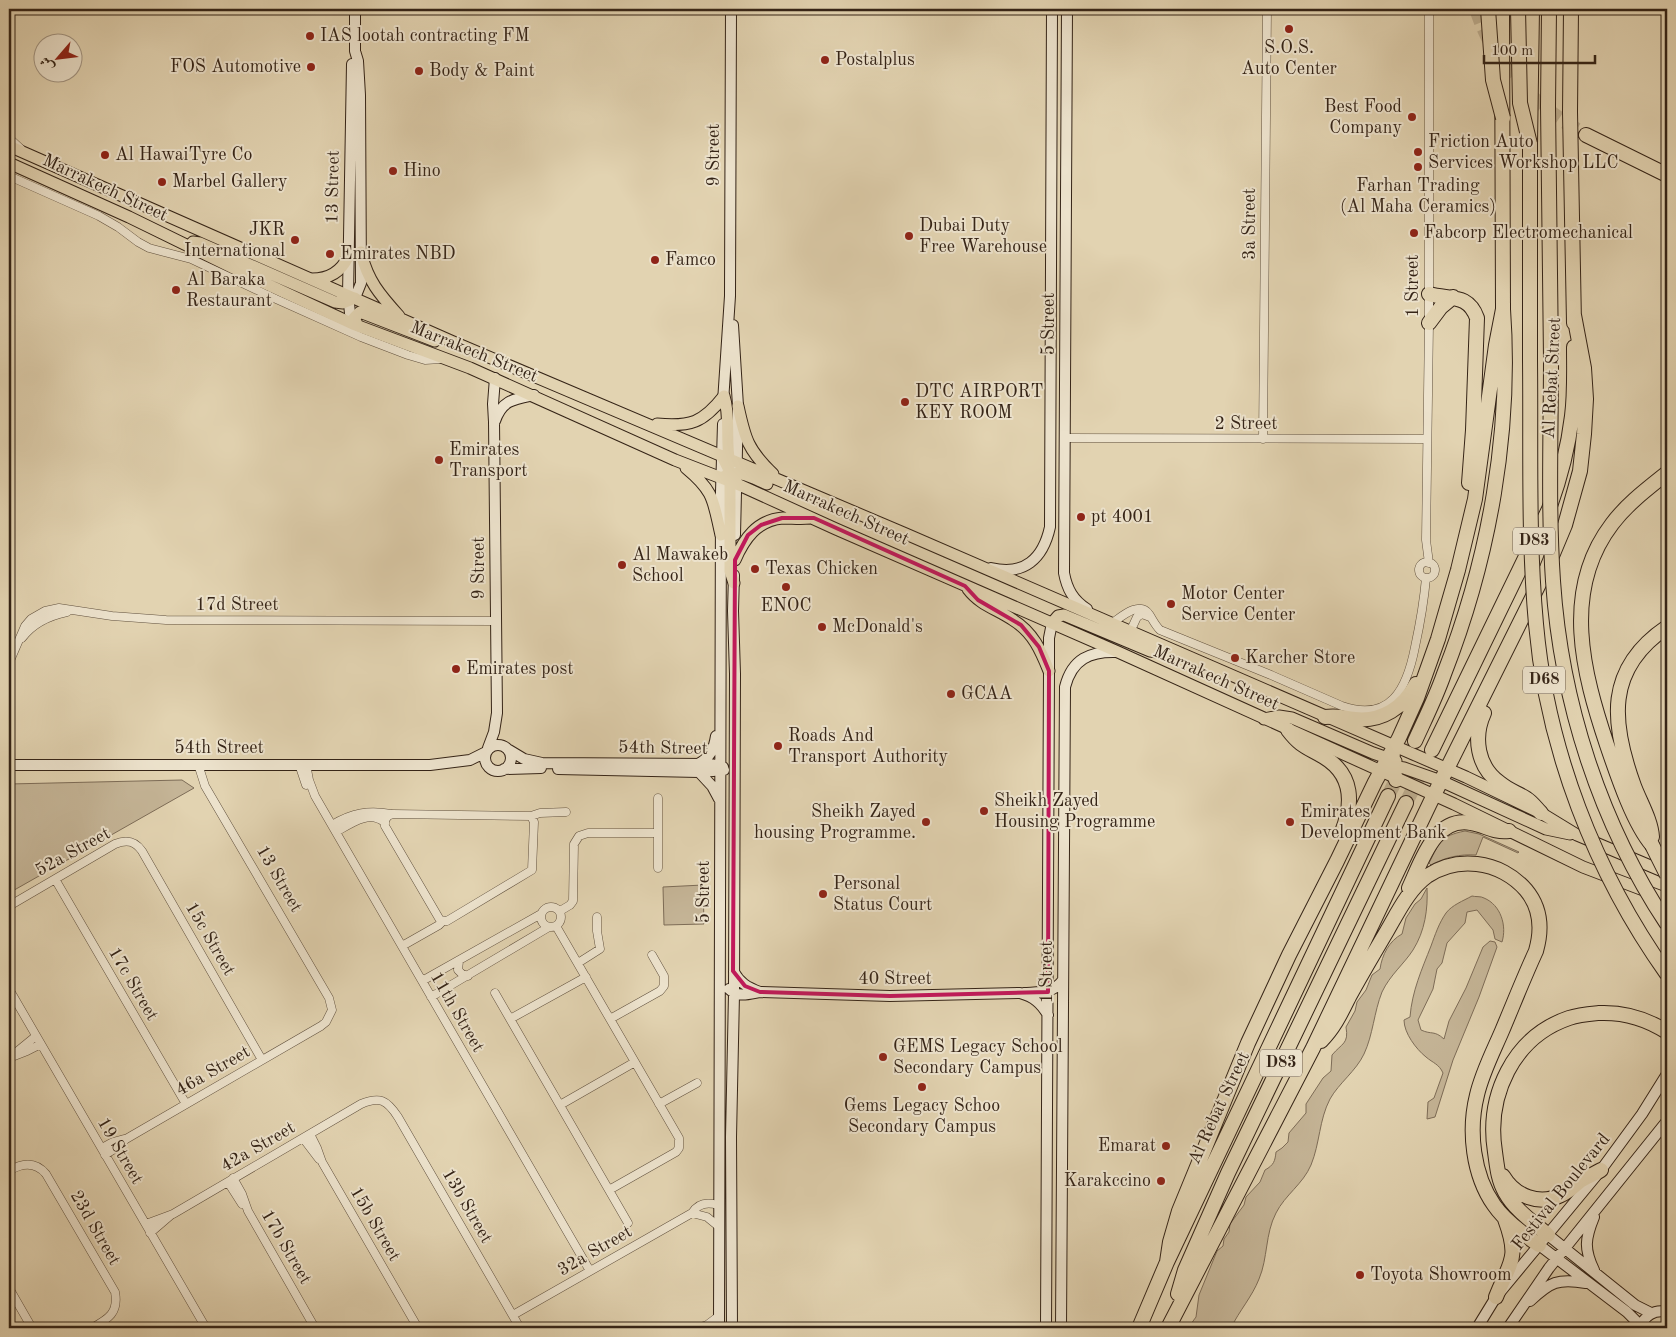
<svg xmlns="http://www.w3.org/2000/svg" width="1676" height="1337" font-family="'Old Standard TT',Amiri,serif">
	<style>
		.green { fill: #c5b597; stroke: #7d6c57 }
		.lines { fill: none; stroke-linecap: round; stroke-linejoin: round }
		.highway-tunnel { stroke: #bfb092; stroke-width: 14; stroke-dasharray: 14 7; stroke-linecap: butt }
		.street-casing { stroke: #60503e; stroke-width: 9 }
		.secondary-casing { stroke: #352417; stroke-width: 12 }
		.primary-casing { stroke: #352417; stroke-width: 13 }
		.highway-casing { stroke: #352417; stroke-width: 16 }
		.street { stroke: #ece2cc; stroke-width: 8 }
		.secondary { stroke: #ece2cc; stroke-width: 10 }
		.primary { stroke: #e2d3b1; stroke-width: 11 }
		.highway { stroke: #e2d3b1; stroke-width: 14 }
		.highway-bridge-casing { stroke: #352417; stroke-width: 16; stroke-linecap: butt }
		.highway-bridge { stroke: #e2d3b1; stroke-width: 14 }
		.marked { fill: none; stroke: #c2185b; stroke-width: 4; stroke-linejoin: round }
		.poi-dot { fill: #8f2418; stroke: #ece2cc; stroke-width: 2 }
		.labels { text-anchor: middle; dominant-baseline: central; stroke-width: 4; stroke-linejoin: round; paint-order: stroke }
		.shield { fill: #ece2cc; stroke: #6c5d4d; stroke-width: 1 }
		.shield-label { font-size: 16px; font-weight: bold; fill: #352417 }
		.poi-label { font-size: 18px; fill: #352417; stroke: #ece2cc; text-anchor: start }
		.street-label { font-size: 18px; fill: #352417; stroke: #ece2cc }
	</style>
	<rect width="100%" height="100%" fill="#e2d3b1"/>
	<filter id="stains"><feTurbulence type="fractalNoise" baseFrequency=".004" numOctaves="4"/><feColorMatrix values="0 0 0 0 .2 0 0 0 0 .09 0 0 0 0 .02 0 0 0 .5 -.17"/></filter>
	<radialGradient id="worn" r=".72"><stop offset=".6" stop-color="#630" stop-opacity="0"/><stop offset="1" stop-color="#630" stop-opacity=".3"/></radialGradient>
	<path class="green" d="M182,780L194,788L9,893V784Z
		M1465,831L1479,834L1519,852L1518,853L1483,837L1476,855C1460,854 1446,857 1431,865L1429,863C1440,842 1440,836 1465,831Z
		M703,885L704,924L664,925L663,887Z
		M1427,888C1428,909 1425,931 1413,950C1404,964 1390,975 1382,992C1374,1012 1373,1035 1364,1054C1356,1071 1339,1083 1330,1099C1319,1120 1320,1143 1311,1165C1303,1184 1285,1195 1276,1213C1265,1234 1268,1258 1259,1279C1252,1297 1239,1311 1231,1328H1188L1196,1317L1199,1295L1217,1251L1223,1246L1224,1239L1229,1232L1230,1224L1244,1205L1246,1197L1260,1182L1265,1170C1274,1165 1275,1161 1276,1152L1282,1148L1288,1142L1289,1133L1306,1113V1104L1323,1078L1331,1071L1332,1055C1342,1043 1349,1044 1346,1027L1355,1011L1357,1002L1366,990L1372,975L1380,969C1382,955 1389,941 1402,934L1406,918L1415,904L1421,899Z
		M1472,896C1475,897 1481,896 1484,898C1501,905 1507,926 1502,942L1495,939L1493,930L1477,910L1467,912L1465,923L1447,943L1442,963L1437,969L1433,989L1418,1020L1421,1030C1432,1035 1434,1030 1444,1039L1449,1021L1466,988L1483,947L1490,941L1495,942L1497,947L1479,997L1453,1060L1435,1117L1427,1119L1428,1102L1434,1098L1443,1073C1439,1064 1433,1063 1426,1057C1416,1049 1404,1033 1404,1020L1410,1017C1412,991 1422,969 1431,946C1435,935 1439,923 1446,913C1452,905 1463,901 1472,896Z"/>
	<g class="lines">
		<path class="highway-tunnel" d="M1476,9C1497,70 1531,103 1586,135
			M1388,796L1415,741
			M1406,803L1432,750"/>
		<g class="street-casing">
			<path id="street" d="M1429,9V323L1426,540L1429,563
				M9,138L21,149
				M9,176L99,216L118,227L138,242L149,248L191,259L276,299L361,337L408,355L425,360L441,359
				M1065,438L1427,439
				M1263,439L1267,9
				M1419 570a8 8 0 1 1 16 0a8 8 0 1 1-16 0Z
				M1111,624C1120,618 1139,600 1149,614C1153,620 1155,625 1160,630L1271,675L1342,706C1391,723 1407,688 1415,647C1420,624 1424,601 1426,578
				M1130,632L1137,617L1142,614L1150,617
				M22,638C33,623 48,616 67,612
				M9,663L25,626L31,619L45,611L59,608L112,616L166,620L495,621
				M299,764L306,785
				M306,764L309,780L315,796L590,1271
				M658,798V868
				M393,814L531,816L534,822L532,870L447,921L440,920L385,826C384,820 387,815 393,814Z
				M531,816L540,813L566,812
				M332,825C352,813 368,810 391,814
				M336,832C350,824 370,809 385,823
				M55,879L186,1104
				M9,906L115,844C127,839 135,841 142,851L262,1060
				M541 917a10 10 0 1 1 20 0a10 10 0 1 1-20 0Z
				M560,911L570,905L573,901L574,844L579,836L588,833H658
				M556,926L679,1138V1148L676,1152L609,1190
				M402,946L439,925L442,922
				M459,961L458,970L462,974L468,976
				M578,963L600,949L597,931V917
				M422,981L541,914
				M9,989L206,1328
				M495,993L628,1223
				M431,997L549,927
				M510,1019L586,977
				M610,1019L660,991L664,986V976L652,955
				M14,1054L36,1036
				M9,1058L27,1051L41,1044
				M659,1104L697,1083
				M560,1105L635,1062
				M310,1134L317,1148L322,1162L418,1328
				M303,1138L319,1159
				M102,1148L113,1142L124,1139
				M105,1155L116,1148L126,1139L321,1026L326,1022L332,1010L329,998L205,786L198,764
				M9,1171C22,1163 35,1161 46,1174L115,1292C119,1313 108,1319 92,1328
				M233,1178L242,1194L248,1211L315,1328
				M228,1182L242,1204
				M692,1213L707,1217L718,1226
				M146,1224L173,1214L361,1104C380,1096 387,1100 398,1117L520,1328
				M150,1233L171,1215
				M9,1288L32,1328
				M513,1315L692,1213C698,1203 708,1202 718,1205
				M698,1328L707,1325L719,1316"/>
		</g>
		<g class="secondary-casing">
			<path id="secondary" d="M1067,9L1064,573C1067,589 1073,600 1087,609
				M352,64L348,295L350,313L353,324
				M355,298L361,283L360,95L358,61L355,51V9
				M733,325L738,406L735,535
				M723,402L730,296L731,9
				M495,421C502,400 514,399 534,395
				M991,568C1024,576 1043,559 1050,527L1052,9
				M485 758a13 13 0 1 1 26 0a13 13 0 1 1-26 0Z
				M488,748L494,732L497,713L494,422L493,404L495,378
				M509,750L524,759L542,763L709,764L716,765L724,770
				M698,764C710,758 714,749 716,736
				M9,765H430L470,760L486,752
				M504,769L541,768
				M558,769L699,772L713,771L723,767
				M699,772L712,786L719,799
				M734,972C740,983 747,987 760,992
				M729,989C738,998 749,994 760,992L890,996L1020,993C1034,997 1041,1003 1048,1015
				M1024,993C1039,992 1053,994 1063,980
				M1594,1217C1585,1239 1584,1249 1594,1270
				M1548,1235L1635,1305L1651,1313
				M1539,1245L1627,1312L1641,1326
				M1530,1301C1550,1282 1558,1278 1586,1283
				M719,1328L721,492L723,424
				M732,1328L731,1137L734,994L735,674L733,611L734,575
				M1046,1328L1049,671V638L1052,623
				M1061,1328L1065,687C1072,659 1090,651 1117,652
				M1477,1328L1496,1297L1601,1170L1642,1114L1667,1074
				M1508,1328L1549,1268L1667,1121
				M1640,1328C1644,1316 1654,1309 1667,1312"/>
		</g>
		<g class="primary-casing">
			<path id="primary" d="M9,146L451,341L906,534L1466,777L1541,813L1577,835L1667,873
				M9,163L129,217L260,281L353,324L470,368L675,460L737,484L836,529L1118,652L1454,804L1583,867L1667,899
				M193,242L200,243L335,302L343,303L355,298
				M361,252C367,280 380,295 399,316
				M312,279C329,279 341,272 348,257
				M358,326L354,318L360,312L435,341
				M724,396C731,418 725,441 730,464
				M738,406C745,439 748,450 773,474
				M657,424C690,427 703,423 724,396
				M722,456L728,468L730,482V571L734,583
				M686,468C715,492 713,501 721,535
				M723,477C738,468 753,478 767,484
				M735,560C744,539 757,520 783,518C792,518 801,519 810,518
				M968,589C980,605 997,609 1013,620C1033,632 1041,651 1049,671
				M1052,623L1058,616L1064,615L1150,651L1173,654
				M1264,719L1279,716L1292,718L1373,753L1396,761
				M1387,770L1398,767L1404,768L1441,781L1546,829L1570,834"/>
		</g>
		<g class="highway-casing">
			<path id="highway" d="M1549,9L1548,106L1551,358
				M1571,9L1570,112L1574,323
				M1586,135L1667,175
				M1429,294C1450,300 1468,293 1477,318L1473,430L1469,483
				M1429,323L1441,307L1453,297
				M1530,360V144L1532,9
				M1484,713C1473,737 1477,767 1500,783C1508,790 1518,793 1527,799C1532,802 1536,808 1541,813
				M1325,717C1339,715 1342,718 1355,719C1382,722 1404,707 1416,684
				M1288,730C1301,747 1307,747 1324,757C1354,775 1353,804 1342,832
				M1415,741C1425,719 1436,697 1444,674C1489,559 1512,432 1503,309L1502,9
				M1432,750L1549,509C1560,479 1568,449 1572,416C1575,393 1574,370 1574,347
				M1393,752L1392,764L1396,780
				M1652,837C1651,820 1640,802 1634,786C1611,723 1605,669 1667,627
				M1652,845C1633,823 1617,774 1607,745C1583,673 1561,591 1612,524C1627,504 1647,489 1667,473
				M1409,888C1421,863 1434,816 1471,823C1485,825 1493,833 1509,831
				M1321,1041C1334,1028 1341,1013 1349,997C1361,975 1374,953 1387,931C1398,912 1409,889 1427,876C1442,866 1460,862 1477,864C1496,866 1514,876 1526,890C1541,908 1542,930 1536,951C1524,977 1513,1005 1502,1031C1493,1052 1482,1073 1477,1095C1468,1131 1473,1175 1494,1205C1505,1221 1523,1234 1539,1245
				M1503,1176C1515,1196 1539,1206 1561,1195C1568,1192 1574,1186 1580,1181C1587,1177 1594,1174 1601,1170
				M1548,1235C1533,1222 1515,1210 1505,1192C1498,1180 1497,1166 1495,1152C1486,1096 1513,1037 1569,1018C1578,1015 1589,1014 1599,1013C1623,1012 1647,1019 1667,1032
				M1167,1262L1170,1242L1179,1211L1248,1043L1289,955L1337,861L1375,782L1399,738L1417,698L1438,639L1458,570L1475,499L1496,345L1503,309
				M1178,1294L1185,1270L1228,1173L1406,803
				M1496,1297C1510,1261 1520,1260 1505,1219
				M1139,1328L1167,1262L1388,796
				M1168,1328L1313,1048L1430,803L1547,568L1565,525L1580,471L1584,434L1586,399L1584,368L1574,315"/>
		</g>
		<use href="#street" class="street"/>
		<use href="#secondary" class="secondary"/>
		<use href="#primary" class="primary"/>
		<use href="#highway" class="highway"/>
		<g class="highway-bridge-casing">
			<path id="highway-bridge" d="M1488,9L1493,80L1503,118
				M1518,9L1520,103L1530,144
				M1551,358C1551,432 1548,507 1553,581C1561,702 1600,823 1667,924
				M1530,360C1531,448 1528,537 1536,624C1547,749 1595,873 1667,974
				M1652,845L1667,875"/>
		</g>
		<use href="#highway-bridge" class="highway-bridge"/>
	</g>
	<path class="marked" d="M782,518H814L965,586L978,600L1021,625L1039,647L1049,671L1048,992L890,996L760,992L745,986L733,971L735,560L748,535L761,525Z"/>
	<g class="poi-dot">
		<circle cx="1289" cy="29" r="5"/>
		<circle cx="310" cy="36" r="5"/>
		<circle cx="825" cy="60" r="5"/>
		<circle cx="311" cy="67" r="5"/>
		<circle cx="419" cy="71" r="5"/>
		<circle cx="1412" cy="117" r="5"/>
		<circle cx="1418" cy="152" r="5"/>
		<circle cx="105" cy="155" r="5"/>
		<circle cx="1418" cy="167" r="5"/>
		<circle cx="393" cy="171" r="5"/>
		<circle cx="162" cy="182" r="5"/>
		<circle cx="1414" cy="233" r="5"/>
		<circle cx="909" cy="236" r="5"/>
		<circle cx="295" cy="240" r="5"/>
		<circle cx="330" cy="254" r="5"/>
		<circle cx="655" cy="260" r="5"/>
		<circle cx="176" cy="290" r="5"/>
		<circle cx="905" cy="402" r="5"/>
		<circle cx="439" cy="460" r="5"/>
		<circle cx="1081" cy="517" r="5"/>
		<circle cx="622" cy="565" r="5"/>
		<circle cx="755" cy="569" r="5"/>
		<circle cx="786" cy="587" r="5"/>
		<circle cx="1171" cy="604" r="5"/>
		<circle cx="822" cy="627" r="5"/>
		<circle cx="1235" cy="658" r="5"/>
		<circle cx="456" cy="669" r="5"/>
		<circle cx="951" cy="694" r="5"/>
		<circle cx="778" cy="746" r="5"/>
		<circle cx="984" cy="811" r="5"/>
		<circle cx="926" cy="822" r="5"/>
		<circle cx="1290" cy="822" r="5"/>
		<circle cx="823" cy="894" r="5"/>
		<circle cx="883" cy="1057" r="5"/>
		<circle cx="922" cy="1087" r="5"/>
		<circle cx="1166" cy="1146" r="5"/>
		<circle cx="1161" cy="1181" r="5"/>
		<circle cx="1360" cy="1275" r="5"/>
	</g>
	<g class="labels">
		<g class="shield">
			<rect x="1513" y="527.5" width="42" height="27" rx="4"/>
			<rect x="1523" y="666.5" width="42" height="27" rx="4"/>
			<rect x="1260" y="1049.5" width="42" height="27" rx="4"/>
		</g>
		<g class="shield-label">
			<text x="1534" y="541">D83</text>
			<text x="1544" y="680">D68</text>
			<text x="1281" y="1063">D83</text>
		</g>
		<g class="poi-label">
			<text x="320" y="36">IAS lootah contracting FM</text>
			<text x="1289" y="48" text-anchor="middle">S.O.S.<tspan x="1289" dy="21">Auto Center</tspan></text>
			<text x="835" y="60">Postalplus</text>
			<text x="301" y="67" text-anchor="end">FOS Automotive</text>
			<text x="429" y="71">Body &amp; Paint</text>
			<text x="1402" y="107" text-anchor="end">Best Food<tspan x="1402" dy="21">Company</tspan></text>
			<text x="1428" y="142">Friction Auto<tspan x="1428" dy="21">Services Workshop LLC</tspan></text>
			<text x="115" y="155">Al HawaiTyre Co</text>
			<text x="403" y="171">Hino</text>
			<text x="172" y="182">Marbel Gallery</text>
			<text x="1418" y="186" text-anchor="middle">Farhan Trading<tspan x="1418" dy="21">(Al Maha Ceramics)</tspan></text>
			<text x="919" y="226">Dubai Duty<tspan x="919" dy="21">Free Warehouse</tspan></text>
			<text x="285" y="230" text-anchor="end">JKR<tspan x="285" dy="21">International</tspan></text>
			<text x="1424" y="233">Fabcorp Electromechanical</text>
			<text x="340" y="254">Emirates NBD</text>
			<text x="665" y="260">Famco</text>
			<text x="186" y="280">Al Baraka<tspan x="186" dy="21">Restaurant</tspan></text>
			<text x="915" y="392">DTC AIRPORT<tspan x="915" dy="21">KEY ROOM</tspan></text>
			<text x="449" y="450">Emirates<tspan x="449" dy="21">Transport</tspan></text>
			<text x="1091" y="517">pt 4001</text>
			<text x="632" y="555">Al Mawakeb<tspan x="632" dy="21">School</tspan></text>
			<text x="765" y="569">Texas Chicken</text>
			<text x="1181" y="594">Motor Center<tspan x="1181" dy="21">Service Center</tspan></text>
			<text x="786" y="606" text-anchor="middle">ENOC</text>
			<text x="832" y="627">McDonald's</text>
			<text x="1245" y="658">Karcher Store</text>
			<text x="466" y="669">Emirates post</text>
			<text x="961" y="694">GCAA</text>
			<text x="788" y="736">Roads And<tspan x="788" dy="21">Transport Authority</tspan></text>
			<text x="994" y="801">Sheikh Zayed<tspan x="994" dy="21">Housing Programme</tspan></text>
			<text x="916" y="812" text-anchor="end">Sheikh Zayed<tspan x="916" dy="21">housing Programme.</tspan></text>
			<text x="1300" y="812">Emirates<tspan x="1300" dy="21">Development Bank</tspan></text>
			<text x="833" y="884">Personal<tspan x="833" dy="21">Status Court</tspan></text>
			<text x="893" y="1047">GEMS Legacy School<tspan x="893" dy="21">Secondary Campus</tspan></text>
			<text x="922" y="1106" text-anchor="middle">Gems Legacy Schoo<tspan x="922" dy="21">Secondary Campus</tspan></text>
			<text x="1156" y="1146" text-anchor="end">Emarat</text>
			<text x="1151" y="1181" text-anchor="end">Karakccino</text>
			<text x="1370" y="1275">Toyota Showroom</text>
		</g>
		<g class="street-label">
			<text transform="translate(714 155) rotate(-90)">9 Street</text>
			<text transform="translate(333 187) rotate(-89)">13 Street</text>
			<text transform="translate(105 188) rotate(25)">Marrakech Street</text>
			<text transform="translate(1250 224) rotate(-90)">3a Street</text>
			<text transform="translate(1413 286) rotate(-90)">1 Street</text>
			<text transform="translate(1049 324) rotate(-90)">5 Street</text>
			<text transform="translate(474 352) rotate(22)">Marrakech Street</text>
			<text transform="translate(1552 378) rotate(-87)">Al Rebat Street</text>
			<text x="1246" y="424">2 Street</text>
			<text transform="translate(846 513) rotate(24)">Marrakech Street</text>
			<text transform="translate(479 568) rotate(-90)">9 Street</text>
			<text x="237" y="605">17d Street</text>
			<text transform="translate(1216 678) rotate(24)">Marrakech Street</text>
			<text x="219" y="748">54th Street</text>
			<text transform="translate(663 748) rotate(1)">54th Street</text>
			<text transform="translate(73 852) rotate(-29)">52a Street</text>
			<text transform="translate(279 879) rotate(60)">13 Street</text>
			<text transform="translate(704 892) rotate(-90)">5 Street</text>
			<text transform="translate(210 939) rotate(60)">15c Street</text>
			<text transform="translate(1047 972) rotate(-90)">1 Street</text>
			<text x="895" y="979">40 Street</text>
			<text transform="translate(133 984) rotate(60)">17c Street</text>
			<text transform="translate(457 1012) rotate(60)">11th Street</text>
			<text transform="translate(213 1071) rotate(-30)">46a Street</text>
			<text transform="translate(1219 1108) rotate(-65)">Al Rebat Street</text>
			<text transform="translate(258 1147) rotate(-30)">42a Street</text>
			<text transform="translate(120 1151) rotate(60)">19 Street</text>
			<text transform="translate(1561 1192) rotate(-51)">Festival Boulevard</text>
			<text transform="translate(467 1206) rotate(60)">13b Street</text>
			<text transform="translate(375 1224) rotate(60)">15b Street</text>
			<text transform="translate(95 1228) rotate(60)">23d Street</text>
			<text transform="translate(286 1247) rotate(60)">17b Street</text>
			<text transform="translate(595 1251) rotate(-30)">32a Street</text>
		</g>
	</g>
	<rect width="1676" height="1337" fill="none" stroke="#e2d3b1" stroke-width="30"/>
	<rect x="10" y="10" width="1656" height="1317" fill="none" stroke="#352417" stroke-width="2.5"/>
	<rect x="15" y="15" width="1646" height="1307" fill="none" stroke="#352417"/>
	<g transform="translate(58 58) rotate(242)"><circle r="24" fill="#ece2cc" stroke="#a39684"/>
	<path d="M0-4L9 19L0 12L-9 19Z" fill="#8f2418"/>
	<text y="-8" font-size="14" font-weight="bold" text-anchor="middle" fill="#352417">ش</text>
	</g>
	<path d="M1484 55v8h111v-8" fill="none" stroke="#352417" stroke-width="2.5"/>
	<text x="1491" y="55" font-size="15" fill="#352417" stroke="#ece2cc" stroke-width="4" paint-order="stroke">100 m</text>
	<rect width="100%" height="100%" filter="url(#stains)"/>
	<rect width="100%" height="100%" fill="url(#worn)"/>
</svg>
